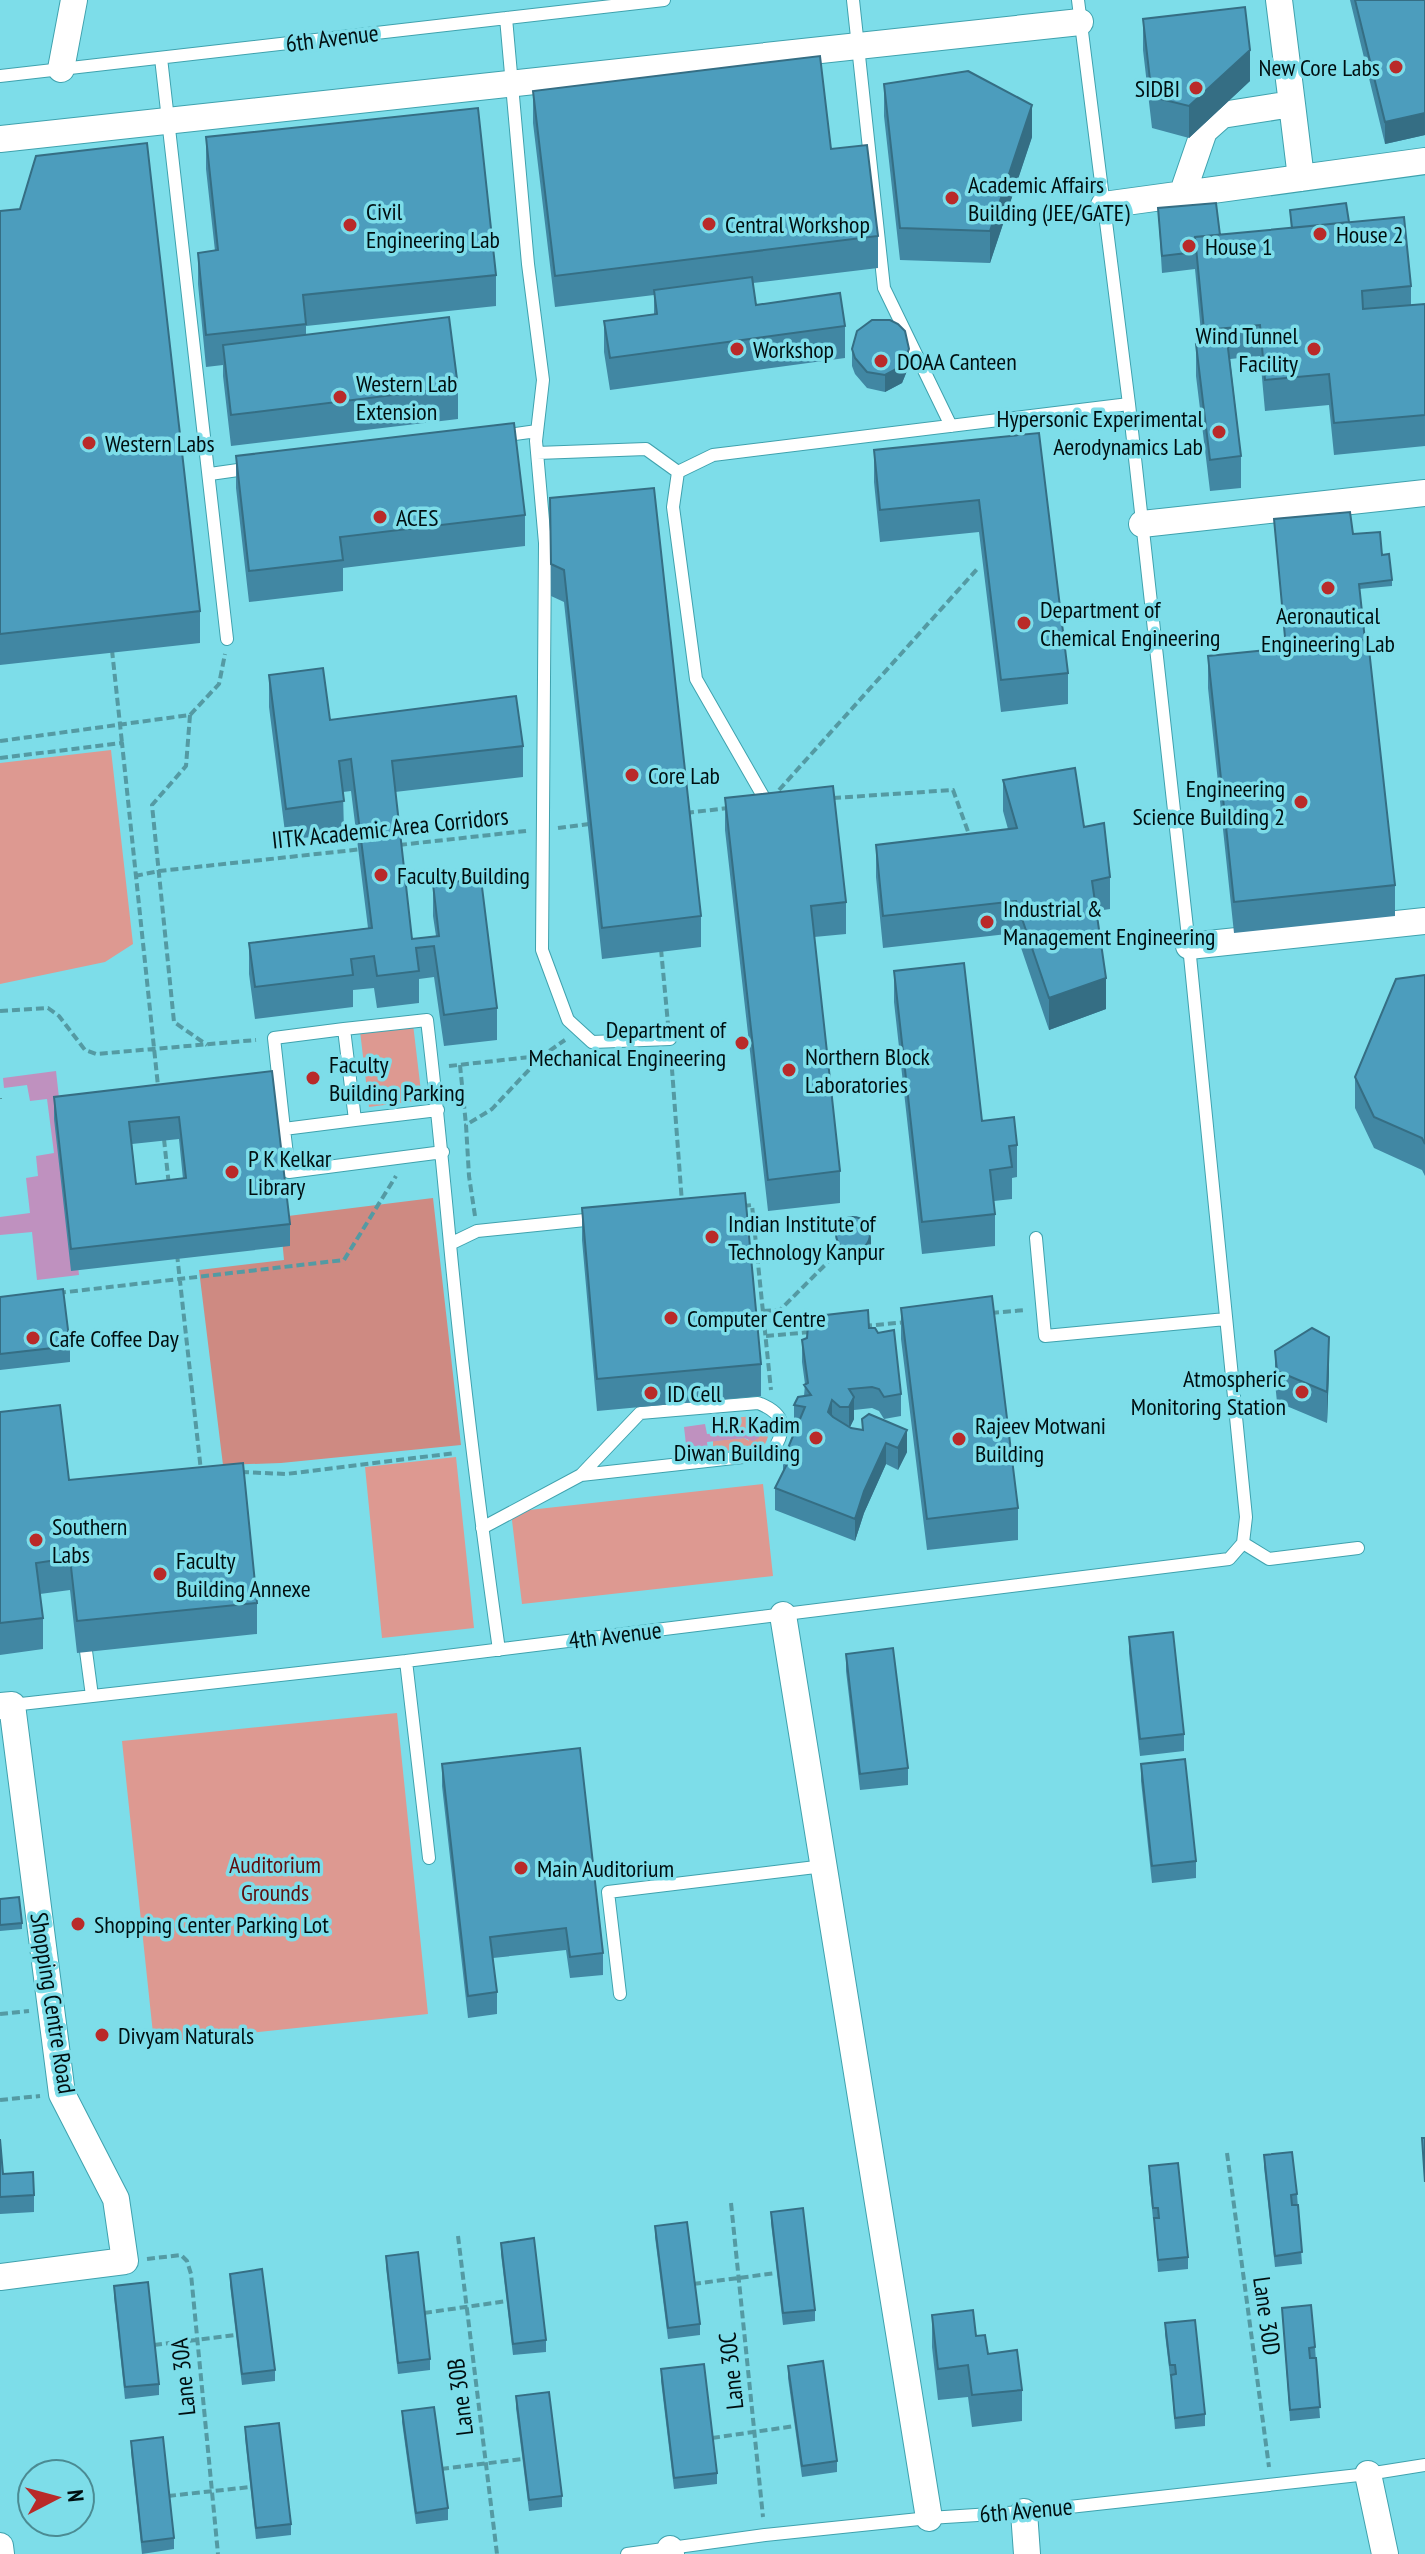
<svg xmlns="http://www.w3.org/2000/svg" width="1425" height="2554" font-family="'PT Sans Narrow',sans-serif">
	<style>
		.green { fill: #dd9991 }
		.forest { fill: #ce8a82 }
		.water { fill: #bf91bf }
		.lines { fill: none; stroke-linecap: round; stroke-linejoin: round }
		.service-casing { stroke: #3fa2ae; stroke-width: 14 }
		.minor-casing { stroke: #3fa2ae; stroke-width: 28 }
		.path { stroke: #549aa3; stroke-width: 4; stroke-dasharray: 8 4; stroke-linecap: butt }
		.service { stroke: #fff; stroke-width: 12 }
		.minor { stroke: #fff; stroke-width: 26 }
		.wall { fill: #4187a3; fill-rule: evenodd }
		.shaded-wall { fill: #356e84 }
		.building { fill: #4c9dbd; stroke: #356e84; stroke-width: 2; fill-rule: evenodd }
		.poi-dot { fill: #b92a29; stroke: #7ddde9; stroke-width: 3 }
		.labels { text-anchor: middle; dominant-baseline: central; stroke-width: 7; stroke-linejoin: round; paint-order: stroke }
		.street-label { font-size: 24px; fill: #000f11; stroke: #7ddde9 }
		.poi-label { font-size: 24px; fill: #000f11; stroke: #7ddde9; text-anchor: start }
		.park-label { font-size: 24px; fill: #5f0d0e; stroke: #7ddde9 }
	</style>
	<rect width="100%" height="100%" fill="#7ddde9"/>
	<path class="green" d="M111,750L133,944L105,962L0,984V763Z
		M413,1024L422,1100L369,1107L360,1031Z
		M754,1416C769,1419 772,1431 765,1444L759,1448L713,1452V1441L744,1438L749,1441L744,1431L712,1434L710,1420Z
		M456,1457L474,1628L382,1638L365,1467Z
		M763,1484L773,1576L522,1604L511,1512Z
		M397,1713L428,2014L154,2043L122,1741Z"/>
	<path class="forest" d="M433,1198L461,1445L281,1463L223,1465L199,1270L284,1260L280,1217Z"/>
	<path class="water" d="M56,1071L79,1275L37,1280L32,1232L0,1235V1217L30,1213L26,1178L38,1176L36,1156L54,1153L47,1099L30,1101L27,1085L4,1088L3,1078Z
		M705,1424L707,1434L743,1431L748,1426H753L759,1430V1438L753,1441L744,1438L707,1442L708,1451L687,1453L684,1427Z"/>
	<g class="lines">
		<g class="service-casing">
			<path id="service" d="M853,0L884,288L951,426
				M506,18L528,264L543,380L536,441L545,543L542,950L568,1020L592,1042L670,1039
				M161,58L227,639
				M0,76L664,0
				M501,436L537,431
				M537,453L646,449L678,472
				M210,474L252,468
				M767,803L696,679L673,507L678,472L713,455L1129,404
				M438,1110L355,1120L344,1029L427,1020C436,1095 443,1170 450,1244C463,1380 480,1515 499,1650
				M355,1120L284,1129L289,1172L443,1152
				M284,1129L274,1038L344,1029
				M1036,1238L1045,1336L1226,1319
				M450,1244L477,1231L595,1219
				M482,1528L581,1475L771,1454C787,1430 787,1414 758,1403L640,1413L581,1475
				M1243,1543L1269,1559L1358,1548
				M84,1636L92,1696
				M406,1661L429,1858
				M12,1705L406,1661L1229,1559L1243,1543L1246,1517L1189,946L1129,404L1078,0
				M620,1994L608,1892L824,1866
				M627,2554L765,2535L929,2518L1024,2512L1368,2474L1425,2465"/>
		</g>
		<g class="minor-casing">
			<path id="minor" d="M1279,0L1292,104
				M61,69L74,0
				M0,139L1080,22
				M1182,195L1204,131L1222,115L1292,104L1301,178
				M1104,205L1425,161
				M1142,524L1425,493
				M1189,946L1425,921
				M783,1615L929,2518
				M0,1706L12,1705L62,2094L116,2199L125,2261L0,2277
				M1368,2474L1385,2554
				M1024,2512L1027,2554
				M0,2546L1,2554
				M670,2549L671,2554"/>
		</g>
		<path class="path" d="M112,650L122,743
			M190,715L186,766L152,805L174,1022L207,1045
			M0,741L190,715L219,684L225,654
			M0,758L122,743L158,1086
			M779,790L978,568
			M833,798L953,790L970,837
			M686,813L728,808
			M558,828L589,824
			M399,845L526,831
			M135,876L159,871L363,849
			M661,949L668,1024
			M0,1011L48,1008L59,1016L85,1050L96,1054L256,1040
			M671,1056L682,1203
			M460,1065L466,1125
			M449,1066L539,1056
			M0,1098V1099
			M164,1139L169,1186
			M743,1206L752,1205L771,1390
			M475,1216L469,1176L466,1125L492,1109L542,1056L565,1040
			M177,1254L201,1471
			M58,1293L344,1260L396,1176
			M763,1311L780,1310L828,1262
			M991,1313L1026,1310
			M864,1326L907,1322
			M766,1336L811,1332
			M241,1472L286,1474L455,1453
			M0,2014L29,2011
			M0,2100L40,2096
			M1227,2153L1269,2467
			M731,2203L763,2517
			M458,2236L497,2554
			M147,2259L181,2255L187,2261L191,2274L218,2554
			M693,2284L776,2273
			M424,2313L507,2301
			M154,2345L236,2335
			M712,2438L795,2426
			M441,2469L522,2459
			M168,2496L250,2487"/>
		<use href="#service" class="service"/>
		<use href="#minor" class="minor"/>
	</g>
	<path class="wall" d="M1350,0H1425V135L1385,144Z
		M1143,19L1250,81L1189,138L1152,128L1143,50Z
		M884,84L1032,137L990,263L900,260L884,116Z
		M533,91L831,149L878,236V268L753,283L756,305L845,326V358L610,390L604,352V321L654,314V295L555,307L533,123Z
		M206,137L496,275V306L306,326V335L458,387V419L231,446L223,376V365L206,367L198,284V253L215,251L206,169Z
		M1158,208L1220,235L1291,228L1290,210L1349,222L1411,286V305L1425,304V446L1334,455L1329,405L1265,411L1260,356L1230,359L1241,456V488L1210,491L1196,376V344L1202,343L1195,269L1162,273Z
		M0,211L200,611V643L0,665Z
		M852,349L909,366L902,383L885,392L867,388L855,374L852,366Z
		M1039,433L1068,673V704L1001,712L979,532L880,542L874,482V450Z
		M236,456L525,515V546L343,568V591L249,602L236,488Z
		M550,498L701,916V947L602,959L564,602L551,596Z
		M1353,534L1382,555L1392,580V586L1359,589L1395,885V916L1234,933L1208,688V656L1286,648Z
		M269,675L330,720L523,746V777L395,792L412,939L436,936L433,916V884L497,1008V1040L444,1046L434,977L419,979V1003L377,1008L374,988L353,990V1007L255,1019L249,974V943L368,928L351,791L343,792L344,833L286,840L269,707Z
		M1003,780L1084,827L1110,877V909L1097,911L1106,1009L1049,1030L1016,933L883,948L876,877V845L1008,829L1003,811Z
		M725,798L846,902V934L814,937L840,1171V1203L768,1211L725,830Z
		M894,971L982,1121L1017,1145V1177L1012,1178V1199L994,1201L995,1214V1246L922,1254L894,1002Z
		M1425,975V1176L1422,1170L1374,1148L1355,1108V1077Z
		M272,1071L290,1224V1246L71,1271L54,1119V1097ZM179,1139L183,1179L136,1184L132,1144Z
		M582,1208L761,1364V1396L597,1411L582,1240Z
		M836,1229L871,1247L861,1261L850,1263L844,1261L837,1252Z
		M0,1297L70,1346V1362L0,1370Z
		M901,1308L1018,1508V1540L927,1550L901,1339Z
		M869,1328L901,1394V1416L884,1419L879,1411L872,1408L854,1410V1419L850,1427L907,1452L898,1470L886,1464L864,1513L855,1541L775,1510V1488L783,1472V1460L796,1428L794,1427V1405L804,1396L805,1384L802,1362V1340Z
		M1275,1351L1329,1369L1327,1423L1277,1402L1275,1383Z
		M0,1412L69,1480L257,1603V1634L77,1653L70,1590L40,1594L43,1618V1649L0,1655Z
		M1129,1637L1184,1734V1751L1140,1756L1129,1653Z
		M846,1654L908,1768V1785L860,1790L846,1671Z
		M442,1764L603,1953V1975L570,1978L566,1950L493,1958L497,1992V2014L468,2018L442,1786Z
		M1141,1764L1196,1861V1878L1152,1883L1141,1781Z
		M0,1899L22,1923V1929L0,1931Z
		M0,2139L3,2174L34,2195V2212L0,2214Z
		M1264,2155L1297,2194L1302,2264L1275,2267L1264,2167Z
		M1149,2166L1188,2257V2269L1158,2272L1154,2219H1153L1149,2177Z
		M771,2212L815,2310V2321L783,2325L771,2223Z
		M655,2226L700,2324V2335L668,2339L655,2237Z
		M501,2243L546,2340V2352L513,2355L501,2254Z
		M386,2256L430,2359V2370L398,2374L386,2267Z
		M230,2274L275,2370V2381L242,2385L230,2285Z
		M114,2286L159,2384V2395L125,2399L114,2297Z
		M1282,2308L1315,2347L1320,2418L1290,2421Z
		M932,2315L976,2336L988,2354L1022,2390V2421L972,2427L968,2397L938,2400L932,2347Z
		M1165,2323L1205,2414V2426L1175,2429L1171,2376H1170L1165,2334Z
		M788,2366L837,2461V2472L802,2477L788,2378Z
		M661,2369L717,2473V2484L674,2489L661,2381Z
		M516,2396L562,2496V2507L529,2511L516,2408Z
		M402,2411L448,2508V2520L416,2524L402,2422Z
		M245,2427L291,2524V2535L256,2539L245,2438Z
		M131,2441L174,2538V2549L142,2554L131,2452Z"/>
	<path class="shaded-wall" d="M1250,50V81L1189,138V106Z
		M1032,105V137L990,263V231Z
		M1425,113V135L1385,144V122Z
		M909,349V366L902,383L885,392V375Z
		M1106,978V1009L1049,1030V998Z
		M871,1236V1247L861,1261V1250Z
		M1329,1337V1369L1327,1423V1392Z
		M854,1397V1419L849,1429V1407Z
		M832,1400V1422L828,1412Z
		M907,1430V1452L898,1470V1448Z
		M886,1443V1464L864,1513L855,1541V1519L864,1491Z"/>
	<path class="building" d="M1355,0H1425V113L1385,122Z
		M1245,7L1250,50L1189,106L1152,97L1143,19Z
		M820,56L831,149L867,145L878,236L555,276L533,91Z
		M968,71L1032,105L990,231L900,228L884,84Z
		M478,108L496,275L303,295L306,324L206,335L198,253L218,250L206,137Z
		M147,143L200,611L0,634V211L20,209L36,156Z
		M1216,203L1220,235L1195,237V252L1162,256L1158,208Z
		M1346,203L1349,222L1292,228L1290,210Z
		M1404,217L1411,286L1362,291L1363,309L1425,304V415L1334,423L1329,374L1265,380L1260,325L1204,330L1195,237Z
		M752,277L756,305L840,293L845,326L610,358L604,321L657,314L654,290Z
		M449,317L458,387L231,415L223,345Z
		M872,320H890L898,324L905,331L909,349L902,366L885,375L867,372L855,358L852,349L857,331Z
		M1227,340L1241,456L1210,460L1196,344Z
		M514,423L525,515L340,537L343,560L249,571L236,456Z
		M1039,433L1068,673L1001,680L979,500L880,510L874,450Z
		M654,488L701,916L602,928L564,570L551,564L550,498Z
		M1350,512L1353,534L1380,532L1382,555L1389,554L1392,580L1359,584L1365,640L1286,648L1274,519Z
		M1368,640L1395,885L1234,902L1208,656Z
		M323,668L330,720L516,696L523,746L392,761L412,939L439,936L433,884L481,879L497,1008L444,1015L434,946L416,948L419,971L377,976L374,956L351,959L353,975L255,987L249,943L372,928L351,759L339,761L344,801L286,809L269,675Z
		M1075,768L1084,827L1104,823L1110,877L1092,881L1106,978L1049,998L1016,901L883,916L876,845L1017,828L1003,780Z
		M833,786L846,902L811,906L840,1171L768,1180L725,798Z
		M964,963L982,1121L1014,1117L1017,1145L1009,1146L1012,1167L990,1170L995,1214L922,1222L894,971Z
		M1425,975V1144L1422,1138L1374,1117L1355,1077L1396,979Z
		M272,1071L290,1224L71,1249L54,1097ZM179,1117L186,1178L136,1184L129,1122Z
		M745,1193L761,1364L597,1379L582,1208Z
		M836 1234a17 17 0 1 1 34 0a17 17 0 1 1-34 0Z
		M63,1289L70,1346L0,1354V1297Z
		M992,1296L1018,1508L927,1519L901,1308Z
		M868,1310L869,1328H875L878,1333L894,1330L901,1394L884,1397L879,1389L872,1387L849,1389L854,1397L849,1407H840L832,1400L828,1412L833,1417L851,1428L863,1430L862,1419L869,1414L907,1430L898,1448L886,1443L864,1491L855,1519L775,1488L788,1462L783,1460L805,1407L794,1405L798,1397L811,1395L804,1385L808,1383L802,1340L807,1338L808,1325L813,1321L826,1320V1315Z
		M1312,1328L1329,1337L1327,1392L1277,1371L1275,1351Z
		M60,1405L69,1480L243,1463L257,1603L77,1621L70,1558L36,1563L43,1618L0,1623V1412Z
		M1173,1632L1184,1734L1140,1739L1129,1637Z
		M893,1648L908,1768L860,1774L846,1654Z
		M580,1748L603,1953L570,1957L566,1928L490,1937L497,1992L468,1996L442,1764Z
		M1185,1759L1196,1861L1152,1866L1141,1764Z
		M19,1897L22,1923L0,1925V1899Z
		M1422,2138H1425V2182Z
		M0,2139L3,2174L33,2172L34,2195L0,2197Z
		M1292,2152L1297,2194L1291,2195L1292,2205H1298L1302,2252L1275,2256L1264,2155Z
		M1178,2163L1188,2257L1158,2260L1154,2218H1159L1158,2208H1153L1149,2166Z
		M803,2208L815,2310L783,2313L771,2212Z
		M687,2222L700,2324L668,2328L655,2226Z
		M534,2238L546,2340L513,2344L501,2243Z
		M418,2252L430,2359L398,2363L386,2256Z
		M262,2269L275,2370L242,2374L230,2274Z
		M148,2282L159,2384L125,2387L114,2286Z
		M1311,2305L1315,2347L1309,2348L1310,2358H1316L1320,2407L1290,2410L1282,2308Z
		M973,2310L976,2336L985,2335L988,2354L1017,2350L1022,2390L972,2395L968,2365L938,2369L932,2315Z
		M1195,2320L1205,2414L1175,2418L1171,2375L1176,2374L1175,2365H1170L1165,2323Z
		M823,2361L837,2461L802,2466L788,2366Z
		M704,2364L717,2473L674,2478L661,2369Z
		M549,2392L562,2496L529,2500L516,2396Z
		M434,2407L448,2508L416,2513L402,2411Z
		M279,2423L291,2524L256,2528L245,2427Z
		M163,2437L174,2538L142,2542L131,2441Z"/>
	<g class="poi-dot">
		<circle cx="1396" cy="67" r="8"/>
		<circle cx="1196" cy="88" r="8"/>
		<circle cx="952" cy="198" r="8"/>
		<circle cx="709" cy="224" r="8"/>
		<circle cx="350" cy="225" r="8"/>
		<circle cx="1320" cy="234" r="8"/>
		<circle cx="1189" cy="246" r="8"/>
		<circle cx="737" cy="349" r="8"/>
		<circle cx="1314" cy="349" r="8"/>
		<circle cx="881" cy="361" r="8"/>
		<circle cx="340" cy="397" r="8"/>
		<circle cx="1219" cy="432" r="8"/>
		<circle cx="89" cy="443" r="8"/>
		<circle cx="380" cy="517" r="8"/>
		<circle cx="1328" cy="588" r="8"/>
		<circle cx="1024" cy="623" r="8"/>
		<circle cx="632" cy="775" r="8"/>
		<circle cx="1301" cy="802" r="8"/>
		<circle cx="381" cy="875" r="8"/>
		<circle cx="987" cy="922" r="8"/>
		<circle cx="742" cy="1043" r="8"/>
		<circle cx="789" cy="1070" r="8"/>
		<circle cx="313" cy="1078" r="8"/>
		<circle cx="232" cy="1172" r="8"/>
		<circle cx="712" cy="1237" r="8"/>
		<circle cx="671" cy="1318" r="8"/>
		<circle cx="33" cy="1338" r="8"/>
		<circle cx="1302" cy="1392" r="8"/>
		<circle cx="651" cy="1393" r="8"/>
		<circle cx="816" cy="1438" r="8"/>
		<circle cx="959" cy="1439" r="8"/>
		<circle cx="36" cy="1540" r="8"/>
		<circle cx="160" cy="1574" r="8"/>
		<circle cx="521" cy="1868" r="8"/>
		<circle cx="78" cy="1924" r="8"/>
		<circle cx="102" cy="2035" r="8"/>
	</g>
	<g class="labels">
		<g class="street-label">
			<text transform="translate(332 38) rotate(-7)">6th Avenue</text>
			<text transform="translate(390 828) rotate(-6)">IITK Academic Area Corridors</text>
			<text transform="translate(615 1635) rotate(-7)">4th Avenue</text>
			<text transform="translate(53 2003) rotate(81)">Shopping Centre Road</text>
			<text transform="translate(1267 2316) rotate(82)">Lane 30D</text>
			<text transform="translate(731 2371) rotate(-96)">Lane 30C</text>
			<text transform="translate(183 2377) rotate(-96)">Lane 30A</text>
			<text transform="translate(460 2397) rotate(-97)">Lane 30B</text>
			<text transform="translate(1026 2510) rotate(-5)">6th Avenue</text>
		</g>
		<g class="poi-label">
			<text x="1380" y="67" text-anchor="end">New Core Labs</text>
			<text x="1180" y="88" text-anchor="end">SIDBI</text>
			<text x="968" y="184">Academic Affairs<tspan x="968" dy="28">Building (JEE/GATE)</tspan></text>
			<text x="366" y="211">Civil<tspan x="366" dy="28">Engineering Lab</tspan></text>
			<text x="725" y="224">Central Workshop</text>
			<text x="1336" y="234">House 2</text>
			<text x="1205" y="246">House 1</text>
			<text x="1298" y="335" text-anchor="end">Wind Tunnel<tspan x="1298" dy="28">Facility</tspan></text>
			<text x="753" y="349">Workshop</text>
			<text x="897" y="361">DOAA Canteen</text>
			<text x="356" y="383">Western Lab<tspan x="356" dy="28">Extension</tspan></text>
			<text x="1203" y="418" text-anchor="end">Hypersonic Experimental<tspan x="1203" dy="28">Aerodynamics Lab</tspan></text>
			<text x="105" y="443">Western Labs</text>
			<text x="396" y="517">ACES</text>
			<text x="1040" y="609">Department of<tspan x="1040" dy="28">Chemical Engineering</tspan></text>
			<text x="1328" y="615" text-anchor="middle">Aeronautical<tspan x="1328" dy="28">Engineering Lab</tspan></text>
			<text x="648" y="775">Core Lab</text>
			<text x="1285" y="788" text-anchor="end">Engineering<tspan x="1285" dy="28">Science Building 2</tspan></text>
			<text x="397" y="875">Faculty Building</text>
			<text x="1003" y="908">Industrial &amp;<tspan x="1003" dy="28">Management Engineering</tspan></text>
			<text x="726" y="1029" text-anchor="end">Department of<tspan x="726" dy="28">Mechanical Engineering</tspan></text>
			<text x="805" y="1056">Northern Block<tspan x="805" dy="28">Laboratories</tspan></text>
			<text x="329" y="1064">Faculty<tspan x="329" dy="28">Building Parking</tspan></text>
			<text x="248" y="1158">P K Kelkar<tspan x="248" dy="28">Library</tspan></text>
			<text x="728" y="1223">Indian Institute of<tspan x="728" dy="28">Technology Kanpur</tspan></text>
			<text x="687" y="1318">Computer Centre</text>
			<text x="49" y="1338">Cafe Coffee Day</text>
			<text x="1286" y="1378" text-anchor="end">Atmospheric<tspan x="1286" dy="28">Monitoring Station</tspan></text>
			<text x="667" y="1393">ID Cell</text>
			<text x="800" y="1424" text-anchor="end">H.R. Kadim<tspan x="800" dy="28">Diwan Building</tspan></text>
			<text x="975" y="1425">Rajeev Motwani<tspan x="975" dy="28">Building</tspan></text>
			<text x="52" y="1526">Southern<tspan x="52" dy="28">Labs</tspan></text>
			<text x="176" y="1560">Faculty<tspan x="176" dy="28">Building Annexe</tspan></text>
			<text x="537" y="1868">Main Auditorium</text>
			<text x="94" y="1924">Shopping Center Parking Lot</text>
			<text x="118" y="2035">Divyam Naturals</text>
		</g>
		<g class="park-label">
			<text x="275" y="1864">Auditorium<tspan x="275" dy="28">Grounds</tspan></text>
		</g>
	</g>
	<g transform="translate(56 2498) rotate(84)"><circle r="38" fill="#7ddde9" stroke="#4b8b93" stroke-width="2"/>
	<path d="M0-6L14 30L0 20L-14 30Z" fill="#b92a29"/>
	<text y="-12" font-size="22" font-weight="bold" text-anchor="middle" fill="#000f11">N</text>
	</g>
</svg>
